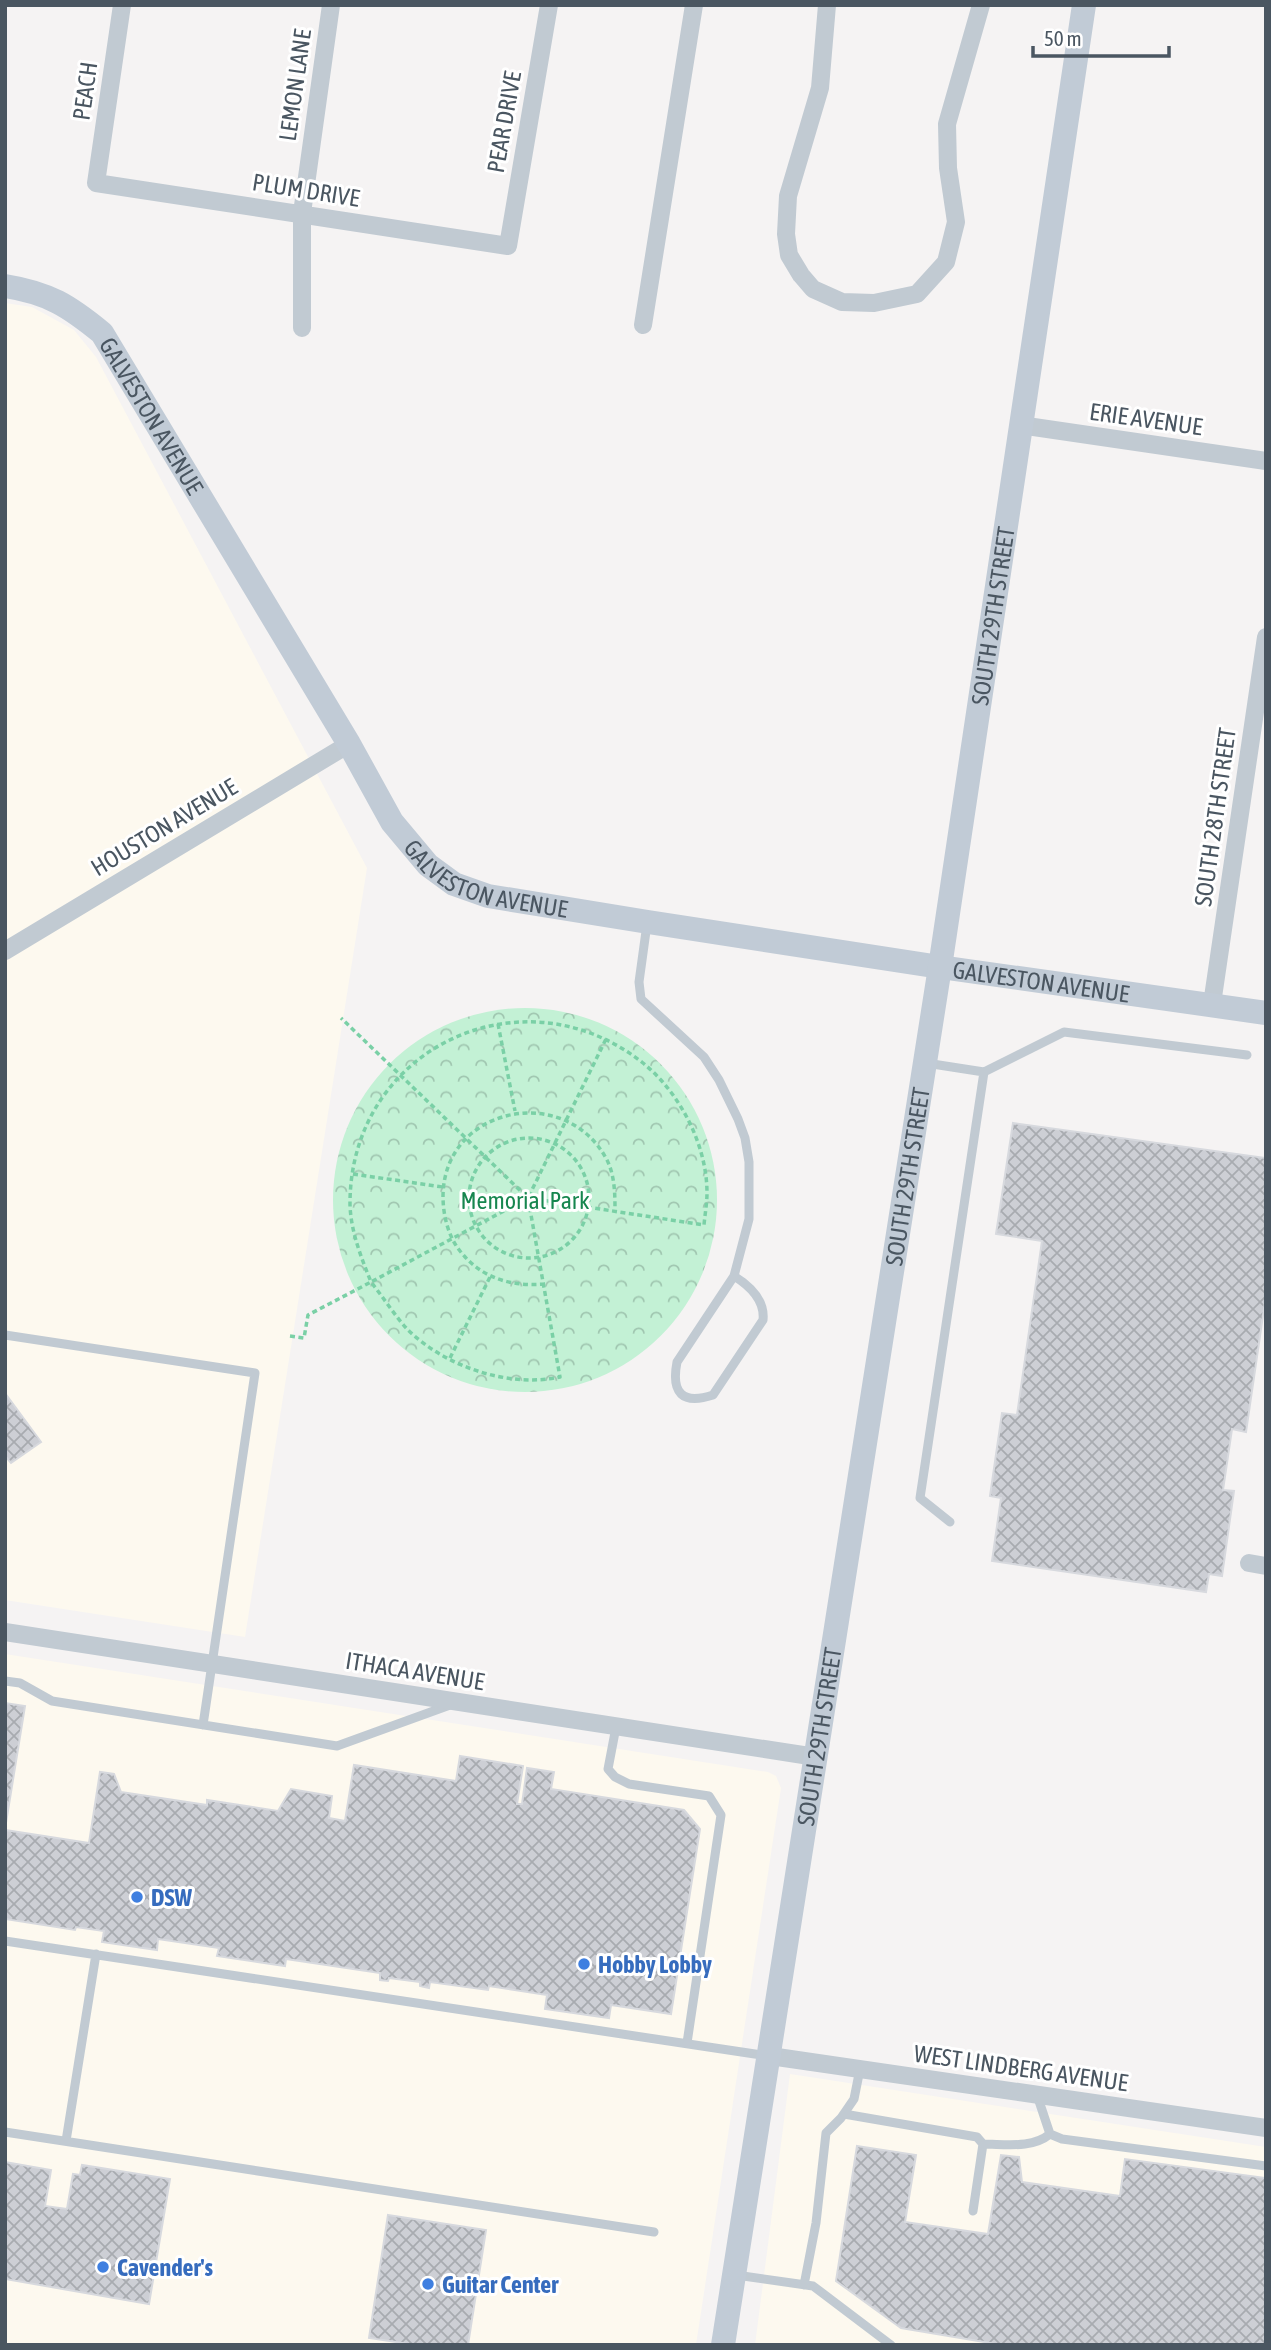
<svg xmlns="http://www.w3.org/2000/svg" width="1271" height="2350" font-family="'Asap Condensed',sans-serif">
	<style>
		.commercial { fill: #fdf9ef }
		.park { fill: url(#park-crowns) }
		.building { fill: url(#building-cross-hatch); stroke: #d7d9de; stroke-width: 2 }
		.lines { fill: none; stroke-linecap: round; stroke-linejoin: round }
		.path { stroke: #7ad0a6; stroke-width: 3.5; stroke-dasharray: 5 3.5; stroke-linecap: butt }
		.lane { stroke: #c1cad2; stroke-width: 9 }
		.street { stroke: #c1cad2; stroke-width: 18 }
		.secondary { stroke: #c1cbd6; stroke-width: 24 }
		.shop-dot { fill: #3f7fe0; stroke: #fff; stroke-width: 2.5 }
		.labels { text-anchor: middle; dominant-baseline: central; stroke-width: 6; stroke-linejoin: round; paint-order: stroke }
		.street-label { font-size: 24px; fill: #4a5661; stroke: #fff }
		.park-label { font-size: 24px; fill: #17864f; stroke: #fff }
		.shop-label { font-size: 24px; font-weight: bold; fill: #366cbe; stroke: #fff; text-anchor: start }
	</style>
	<defs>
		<pattern id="park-crowns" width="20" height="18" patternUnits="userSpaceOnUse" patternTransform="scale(1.75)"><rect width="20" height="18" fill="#c3f1d5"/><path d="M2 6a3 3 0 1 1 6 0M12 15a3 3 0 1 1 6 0" fill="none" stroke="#a0c6b0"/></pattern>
		<pattern id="building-cross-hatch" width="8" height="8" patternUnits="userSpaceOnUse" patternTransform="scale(1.75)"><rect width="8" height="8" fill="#cdcfd5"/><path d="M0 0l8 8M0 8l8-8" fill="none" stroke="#a8abb0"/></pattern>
	</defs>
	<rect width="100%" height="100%" fill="#f5f3f3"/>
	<path class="commercial" d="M5,303L32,307L74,330L96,357L367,868L245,1637L5,1600Z
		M5,1654L768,1772L776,1776L781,1788L696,2345H5Z
		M790,2074L1266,2147V2345H755Z"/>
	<path class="park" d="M333 1200a192 192 0 1 1 384 0a192 192 0 1 1-384 0Z"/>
	<path class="building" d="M1013,1123L1266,1158V1295L1246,1432L1232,1429L1223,1490L1234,1491L1222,1576L1209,1574L1206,1592L992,1561L1001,1498L990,1496L1002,1413L1017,1415L1042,1241L996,1234Z
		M5,1393L41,1442L11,1463L5,1456Z
		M5,1703L25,1706L5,1829Z
		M460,1756L523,1766L517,1804H522L527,1768L554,1772L551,1789L684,1810L700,1829L671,2014L611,2005L609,2018L545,2009L547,1995L489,1986L488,1990L430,1982L429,1988L420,1986V1982L389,1978L388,1981L380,1980V1973L286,1959L285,1966L217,1956L219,1948L158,1939L157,1950L102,1942L104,1931L76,1927L75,1930L5,1919V1830L89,1843L100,1772L114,1774L121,1792L207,1805V1800L278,1811L291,1789L332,1796L329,1818L345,1821L354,1765L456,1781Z
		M857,2146L916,2155L905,2222L988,2234L1001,2155L1019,2157L1022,2182L1120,2196L1125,2159L1266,2178V2345H1002L901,2328L836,2281Z
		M5,2162L51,2170L45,2206L67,2209L73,2174L80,2175L82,2165L170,2179L149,2304L5,2279Z
		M388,2215L486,2230L468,2345H416L369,2338Z"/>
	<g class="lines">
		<path class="path" d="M498,1024L515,1111
			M469 1198a60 60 0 1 1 120 0a60 60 0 1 1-120 0Z
			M353,1174L443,1187
			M528,1198L704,1225C705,1214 707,1203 707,1193C707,1145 680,1093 643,1063C522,967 349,1049 350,1205C351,1232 361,1257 371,1282L528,1198L606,1039
			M545,1284C511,1287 481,1278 460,1251C448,1236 443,1215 443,1196C444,1106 566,1082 607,1160C615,1176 615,1195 615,1212
			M290,1336L304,1338L308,1315L371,1282C383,1297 395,1316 408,1330C446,1367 509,1388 560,1377L528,1198L341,1018
			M450,1358L490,1277"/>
		<path class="lane" d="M647,924L639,982L641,999L704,1057L719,1080L738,1119L745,1138L749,1162V1219L734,1276L677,1362C671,1393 682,1405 713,1395L763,1320C765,1301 750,1286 734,1276
			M926,1063L984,1072L1064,1032L1247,1055
			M5,1335L255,1373L203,1725
			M950,1522L920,1498L984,1072
			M5,1681L20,1683L52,1701L337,1746L450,1705
			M616,1727L608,1769L615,1777L629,1784L709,1796L721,1815L687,2043
			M5,1941L768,2056
			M1037,2095L1050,2134L1062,2139L1266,2166
			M844,2114L977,2137L983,2144L973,2211
			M5,2132L654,2232
			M66,2141L96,1954
			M983,2144C1005,2144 1032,2149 1050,2134
			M736,2275L813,2286L891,2345
			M804,2285L816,2223L826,2133L841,2118L854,2099L860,2069"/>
		<path class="street" d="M122,5L96,183L508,246L549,5
			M827,5L820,88L788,196L786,234L789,255L801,275L813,289L842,302L874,303L917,294L946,262L956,222L948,168L947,124L981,5
			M643,325L694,5
			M302,328V213L331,5
			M1020,425L1266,461
			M5,951L349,744
			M1212,1004L1266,637
			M1249,1563L1266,1566
			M5,1632L816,1757
			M770,2056L1266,2128"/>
		<g class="secondary">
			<path id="s1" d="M5,286C49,293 69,306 102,333L349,744L392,822L428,865L454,884L488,896L648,922L940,967L1266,1013"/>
			<path id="s2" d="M723,2345L940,967L1084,5"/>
		</g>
	</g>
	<g class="shop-dot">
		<circle cx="137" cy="1897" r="7"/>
		<circle cx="584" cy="1964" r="7"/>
		<circle cx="103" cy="2267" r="7"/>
		<circle cx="428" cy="2284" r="7"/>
	</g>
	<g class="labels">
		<g class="street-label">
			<text transform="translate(295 85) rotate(-82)">LEMON LANE</text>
			<text transform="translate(85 91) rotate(-82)">PEACH</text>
			<text transform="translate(504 122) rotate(-80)">PEAR DRIVE</text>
			<text transform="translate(306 190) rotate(9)">PLUM DRIVE</text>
			<text stroke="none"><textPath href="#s1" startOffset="206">GALVESTON AVENUE</textPath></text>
			<text transform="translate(1146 419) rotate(8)">ERIE AVENUE</text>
			<text stroke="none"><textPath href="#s2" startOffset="1750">SOUTH 29TH STREET</textPath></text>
			<text transform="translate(1215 817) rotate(-82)">SOUTH 28TH STREET</text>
			<text transform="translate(164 827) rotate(-31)">HOUSTON AVENUE</text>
			<text stroke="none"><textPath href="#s1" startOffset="794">GALVESTON AVENUE</textPath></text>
			<text stroke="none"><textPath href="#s1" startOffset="1362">GALVESTON AVENUE</textPath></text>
			<text stroke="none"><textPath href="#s2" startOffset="1183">SOUTH 29TH STREET</textPath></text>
			<text transform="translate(415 1671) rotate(9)">ITHACA AVENUE</text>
			<text stroke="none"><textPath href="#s2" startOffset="616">SOUTH 29TH STREET</textPath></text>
			<text transform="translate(1021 2068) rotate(8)">WEST LINDBERG AVENUE</text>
		</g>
		<g class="park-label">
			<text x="525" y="1200">Memorial Park</text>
		</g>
		<g class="shop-label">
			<text x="151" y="1897">DSW</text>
			<text x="598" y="1964">Hobby Lobby</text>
			<text x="117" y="2267">Cavender's</text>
			<text x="442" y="2284">Guitar Center</text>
		</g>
	</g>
	<rect width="1271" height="2350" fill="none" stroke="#4a5661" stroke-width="14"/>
	<path d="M1033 46v10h136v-10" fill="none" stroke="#4a5661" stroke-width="3.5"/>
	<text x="1044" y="46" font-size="21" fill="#4a5661" stroke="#ffffff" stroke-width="5" paint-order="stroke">50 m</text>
</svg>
